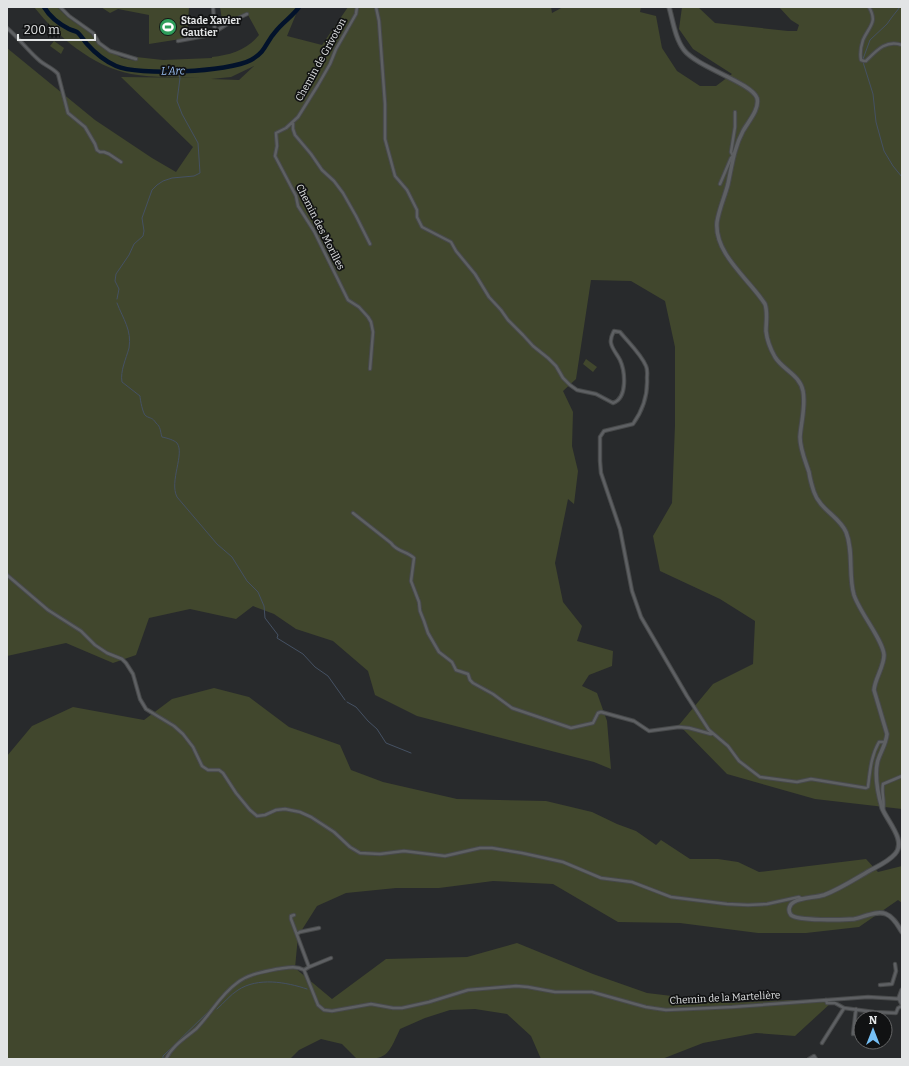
<svg xmlns="http://www.w3.org/2000/svg" width="909" height="1066" font-family="Bitter,serif">
	<style>
		.green { fill: #41472d; fill-rule: evenodd }
		.lines { fill: none; stroke-linecap: round; stroke-linejoin: round }
		.stream { stroke: #455163; stroke-width: 1 }
		.river { stroke: #02122b; stroke-width: 4.5 }
		.minor-casing { stroke: #47494a; stroke-width: 4.5 }
		.tertiary-casing { stroke: #47494a; stroke-width: 5.5 }
		.minor { stroke: #5e6063; stroke-width: 2.5 }
		.tertiary { stroke: #5e6063; stroke-width: 3.5 }
		.labels { text-anchor: middle; dominant-baseline: central; stroke-width: 3.5; stroke-linejoin: round; paint-order: stroke }
		.poi-label { font-size: 10px; font-weight: bold; fill: #e2e4e5; stroke: #111213; text-anchor: start }
		.street-label { font-size: 10px; fill: #e2e4e5; stroke: #111213 }
		.water-label { font-size: 11px; font-style: italic; fill: #9ac1f5; stroke: #111213 }
	</style>
	<rect width="100%" height="100%" fill="#282a2c"/>
	<path class="green" d="M34,7H57L67,17L90,33L101,47L122,58L136,61V57L163,60L212,58V57C230,55 247,50 259,35L248,15L246,14L229,21L223,26L220,7H299L287,36L322,45L348,7H551L552,13L563,7H641L640,12L656,16L662,48L677,71L700,86H716L732,74L693,49L679,29L682,7H698L715,23L788,31H797L799,25L791,20L779,7H902V809L815,799L727,774L679,725L713,684L753,664L755,621L720,599L660,571L653,536L672,503L675,425V347L665,301L631,281L591,280L576,379L563,391L573,412L572,446L578,471L574,504L568,499L555,563L563,602L582,626L577,641L613,651L612,666L589,675L582,686L597,693L607,721L611,769L594,762L417,716L375,695L368,671L333,641L296,629L274,614L253,606L236,619L190,609L149,618L136,655L113,663L66,643L7,656V48L95,120L152,158L176,172L193,147L121,77L201,78C178,77 154,78 131,74C92,66 58,37 34,7ZM254,66L239,80L211,79L231,77Z
		M101,7H189L187,38L149,44V15L118,9L110,13Z
		M54,41L64,48L61,54L50,46Z
		M586,359L597,367L593,372L583,364Z
		M214,688L249,697L289,727L340,745L351,770L383,782L457,799L546,801L592,812L617,824L636,831L656,845L661,840L690,859H718L738,862L759,872L866,859L878,872L902,866V903L898,900L859,927L806,933H758L680,923L618,922L553,884L493,881L439,888H396L346,893L317,906L298,936L295,968L332,999L386,959L467,957L517,943L593,974L647,993L730,1003L791,1000L832,1002L795,1036L756,1033L703,1043L662,1059H541L531,1036L507,1014L475,1009L450,1010L425,1018L400,1029C387,1057 388,1059 357,1059L342,1044L321,1039L299,1050L290,1059H7V756L32,726L73,707L144,720L172,699Z"/>
	<g class="lines">
		<path class="stream" d="M863,59L870,40L887,24L892,17L900,7
			M863,62L873,94L876,122L884,151L893,166L902,177
			M117,299L119,289L115,281L116,274L129,255L134,244L143,236L144,231L142,218L152,190L157,185L163,181L172,178L194,176L200,173L198,143L182,114L177,101L180,78L178,71
			M117,303C123,319 132,330 129,348C126,359 120,371 122,382L140,396C140,399 143,415 146,416C151,419 152,417 156,423C161,427 160,431 162,437C167,438 174,440 177,443C185,454 169,481 177,497L217,544L232,557L247,581L258,592L264,606L265,618L278,635L277,638L303,654L315,667L328,676L345,700
			M347,702L356,707L368,721L377,729L386,743L411,753
			M217,1009C224,1003 230,995 238,990C258,977 286,982 307,989
			M163,1059V1056L211,1009"/>
		<path class="river" d="M44,7C50,17 59,24 69,29C71,30 75,31 77,32C81,35 84,41 87,44C95,53 105,61 116,66C138,76 229,72 251,60C267,51 265,43 276,31C283,22 293,16 299,7"/>
		<g class="minor-casing">
			<path id="minor" d="M60,7L69,16L93,33L99,43L110,51L136,59
				M213,7L215,32
				M357,7L356,14L336,49L330,64L318,85L298,117L286,128L276,133L277,146L275,156L296,196L298,206L314,231L348,300L359,307L368,317L371,322L373,332L370,369
				M376,7L379,21L385,104V139L395,176L407,190L417,210V217L422,227L451,242L456,251L475,274L489,297L501,310L508,320L523,335L533,346L548,358L556,366L563,378L570,385L577,390L596,394L613,403C628,398 625,371 620,360C617,354 612,349 611,343C610,338 612,335 614,331L620,332C628,342 641,354 646,366C648,370 647,375 647,378C648,396 643,410 633,424L604,431L600,437V461L601,473L620,529L632,591L641,617L687,696L709,730L728,746L739,761L760,777L797,782L811,779L866,788L868,787C870,771 871,756 879,742H885
				M869,7C878,23 869,26 863,40C861,46 860,54 861,60L864,61H866C876,51 886,39 902,45
				M7,28C19,38 28,51 40,61C46,66 53,68 58,74L68,113L85,127L95,144L97,150L100,152H104L109,154L121,162
				M178,41L210,35L232,21L247,14
				M293,123V129L295,135L311,154L322,170L334,181L343,193L356,216L370,244
				M720,184L731,158L733,156L731,152L735,127V112
				M353,513L391,543C397,552 407,551 414,558L411,581L419,602L420,611L424,621L428,633L439,652L452,662L456,670L468,674L470,680L473,683L493,694L512,708L571,728L593,723L598,713L601,712L634,721L649,731L679,727L689,728L711,734L712,733
				M7,575L48,610L81,631L95,645L107,653L122,659L126,663L133,674L140,699L146,709L174,726L183,734L193,747L202,766L208,770H219L223,773L236,793L250,810L257,816L265,815L276,810L285,809L300,812L311,817L334,832L350,847L360,853L380,854L404,851L445,856L480,848H492L522,853L563,862L601,878L632,882L671,897L727,904L748,905L767,904L799,897L802,899
				M883,810C885,800 881,793 883,784L902,776
				M294,915L291,916V919L309,967L304,970
				M297,934L300,932L319,928
				M309,967L331,958
				M880,985L892,984L896,971L895,964
				M826,1000L827,1003H835L844,1008L874,1012L896,1013L898,1008L902,1006
				M853,1034L856,1009
				M822,1043L844,1008
				M166,1059C172,1046 185,1038 196,1029C210,1015 220,995 237,983C248,974 263,972 277,969C286,968 295,965 304,970L318,1005L324,1010L332,1011L371,1004L393,1008H402L429,1002L468,990L516,986L528,987L555,992H592L646,1007L666,1010L732,1007L868,997L902,999
				M809,1059L814,1056L816,1059"/>
		</g>
		<g class="tertiary-casing">
			<path id="tertiary" d="M669,7C673,21 675,38 684,50C697,67 752,83 757,98C760,109 748,122 743,131C734,148 732,165 728,184C725,196 719,209 717,222C714,254 750,280 765,304C768,313 766,322 766,331C767,340 771,350 775,357C783,370 800,375 803,391C806,406 801,422 800,437C800,449 805,460 809,472C810,479 812,486 814,492C820,510 839,516 846,532C854,552 848,575 854,595C860,613 883,640 884,655C884,667 875,678 874,690L887,734C886,744 881,751 878,760C874,774 878,794 882,808C887,821 907,841 895,854C888,862 878,866 869,871C855,879 840,889 824,895C814,898 802,897 794,902C790,904 787,910 791,915C797,921 844,920 854,919C864,917 877,910 886,914C894,917 898,926 902,932
				M902,990L899,998L902,1004"/>
		</g>
		<use href="#minor" class="minor"/>
		<use href="#tertiary" class="tertiary"/>
	</g>
	<defs>
		<g id="stadium-disc" transform="scale(0.9)"><circle r="9.5" fill="#2e9e5b" stroke="#111213"/><path d="M0-5a6.5 5 0 1 0 0 10a6.5 5 0 1 0 0-10ZM-3.5-1.8h7v3.6h-7Z" fill="#fff"/></g>
	</defs>
	<g fill-rule="evenodd">
		<use href="#stadium-disc" x="168" y="27"/>
	</g>
	<g class="labels">
		<g class="poi-label">
			<text x="181" y="21">Stade Xavier<tspan x="181" dy="12">Gautier</tspan></text>
		</g>
		<g class="street-label">
			<text transform="translate(321 60) rotate(-61)">Chemin de Grivoton</text>
			<text transform="translate(320 227) rotate(63)">Chemin des Morilles</text>
			<text transform="translate(725 998) rotate(-3)">Chemin de la Martelière</text>
		</g>
		<g class="water-label">
			<text transform="translate(173 71) rotate(-1)">L'Arc</text>
		</g>
	</g>
	<rect width="909" height="1066" fill="none" stroke="#e2e4e5" stroke-width="16"/>
	<g transform="translate(873 1030)"><circle r="19" fill="#111213" stroke="#656667"/>
	<path d="M0-3L7 15L0 10L-7 15Z" fill="#76c0f6"/>
	<text y="-6" font-size="11" font-weight="bold" text-anchor="middle" fill="#e2e4e5">N</text>
	</g>
	<path d="M18 34v6h77v-6" fill="none" stroke="#e2e4e5" stroke-width="2"/>
	<text x="24" y="34" font-size="12" fill="#e2e4e5" stroke="#111213" stroke-width="3" paint-order="stroke">200 m</text>
</svg>
